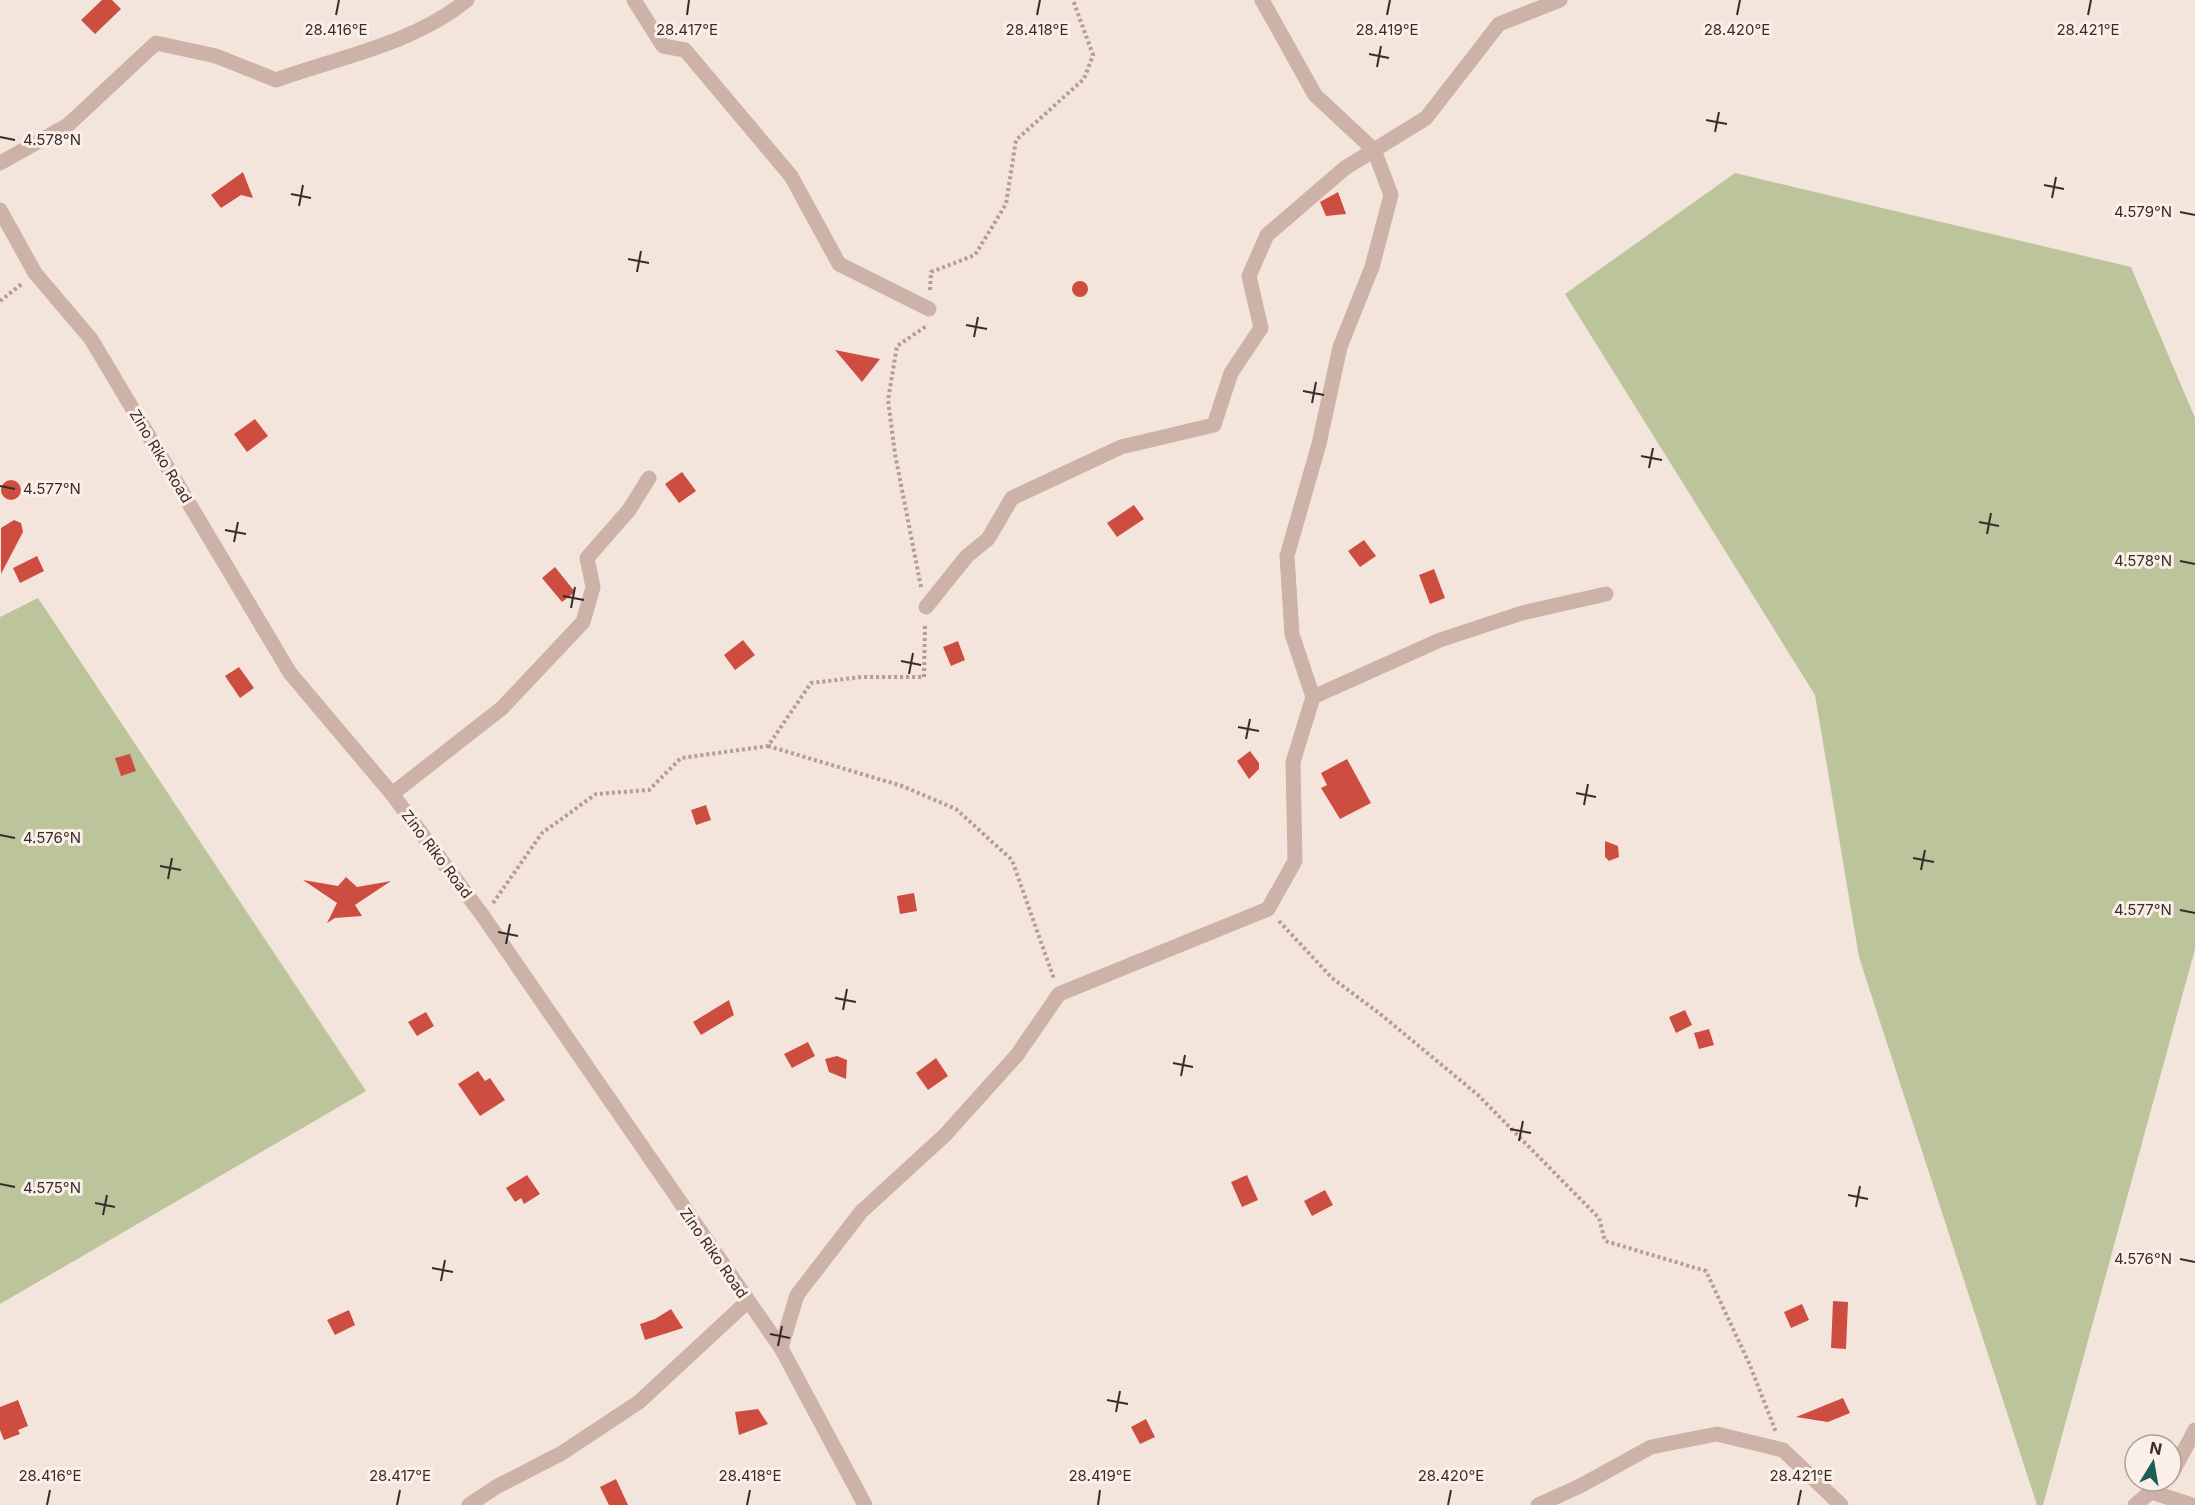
<svg xmlns="http://www.w3.org/2000/svg" width="2195" height="1505" font-family="Inter,sans-serif">
	<style>
		.green { fill: #bcc49b }
		.building { fill: #cd4d41 }
		.lines { fill: none; stroke-linecap: round; stroke-linejoin: round }
		.path { stroke: #b99c91; stroke-width: 4; stroke-dasharray: 3 3; stroke-linecap: butt }
		.minor { stroke: #cdb2a7; stroke-width: 15 }
		.tertiary { stroke: #cdb2a7; stroke-width: 15 }
		.ticks { fill: none; stroke: #392b28; stroke-width: 2 }
		.labels { text-anchor: middle; dominant-baseline: central; stroke-width: 6; stroke-linejoin: round; paint-order: stroke }
		.street-label { font-size: 15px; fill: #392b28; stroke: #fbf0e9 }
		.ticks-label { font-size: 15px; text-anchor: middle; fill: #392b28; stroke: #fbf0e9; stroke-width: 6; stroke-linejoin: round; paint-order: stroke }
	</style>
	<rect width="100%" height="100%" fill="#f4e5dc"/>
	<path class="green" d="M1735,173L2131,267L2195,418V949L2043,1505H2037L1859,957L1815,695L1565,294Z
		M38,598L366,1091L0,1304V617Z"/>
	<path class="building" d="M102,0H112L121,9L95,34L81,20Z
		M243,172L253,198L241,195L221,208L211,195Z
		M1338,192L1346,214L1326,216L1320,202Z
		M1072 289a8 8 0 1 1 16 0a8 8 0 1 1-16 0Z
		M835,350L880,359L862,382Z
		M255,419L268,436L247,452L234,434Z
		M682,472L696,491L679,503L665,484Z
		M1 490a10 10 0 1 1 20 0a10 10 0 1 1-20 0Z
		M1134,505L1144,519L1117,537L1107,523Z
		M14,520L21,523L23,532L1,574V528Z
		M1364,540L1376,556L1360,567L1348,551Z
		M37,556L44,571L20,583L13,568Z
		M555,567L575,592L562,602L542,578Z
		M1434,569L1445,598L1430,604L1419,575Z
		M743,640L755,655L735,670L724,655Z
		M958,641L965,660L951,666L943,647Z
		M239,667L254,688L240,698L225,676Z
		M1250,751L1259,763V769L1249,779L1237,761Z
		M130,754L136,771L121,776L115,758Z
		M1347,759L1371,803L1340,819L1321,788L1327,785L1321,773Z
		M706,805L711,820L696,825L691,810Z
		M1605,841L1618,846L1619,857L1609,861L1605,857Z
		M346,877L357,887L391,881L355,905L362,916L335,918L327,923L337,903L303,880L338,886Z
		M914,893L917,911L900,914L897,896Z
		M729,1000L734,1015L701,1035L693,1022Z
		M1685,1010L1692,1025L1676,1033L1669,1017Z
		M426,1012L434,1026L417,1036L408,1022Z
		M1709,1029L1714,1045L1699,1049L1694,1033Z
		M808,1042L815,1056L792,1068L784,1054Z
		M837,1056L847,1060L846,1079L829,1072L825,1059Z
		M936,1058L948,1076L928,1090L916,1073Z
		M478,1071L485,1081L490,1078L505,1100L480,1116L458,1084Z
		M527,1175L540,1194L524,1204L521,1198L515,1202L506,1188Z
		M1247,1175L1258,1200L1242,1207L1231,1182Z
		M1325,1190L1333,1205L1312,1216L1304,1201Z
		M1833,1301L1848,1302L1846,1349L1831,1348Z
		M1802,1304L1809,1320L1791,1328L1784,1312Z
		M671,1309L683,1328L645,1340L640,1324L655,1319Z
		M349,1310L355,1325L335,1335L327,1320Z
		M1843,1398L1850,1413L1828,1422L1796,1417Z
		M18,1400L28,1426L18,1430L20,1434L4,1440L0,1430V1407Z
		M758,1409L768,1424L739,1435L735,1412Z
		M1146,1419L1155,1437L1140,1444L1131,1427Z
		M616,1479L628,1505H609L600,1487Z"/>
	<g class="lines">
		<path class="path" d="M930,290L931,272L975,255L1006,204L1016,140L1084,79L1093,55L1073,0
			M0,301L23,283
			M921,587L895,454L888,400L897,346L928,325
			M768,746L902,786L956,809L1012,860L1054,979
			M493,903L542,833L596,794L649,790L681,758L768,746L811,683L862,677H924L925,624
			M1279,921L1332,978L1379,1013L1478,1095L1599,1218L1605,1241L1706,1271L1749,1363L1776,1432"/>
		<path class="minor" d="M634,0L663,46L685,50L791,176L839,264L929,309
			M1262,0L1315,95L1374,150L1391,195L1372,267L1340,347L1319,444L1287,556L1292,634L1313,697
			M0,163L68,125L156,43L216,56L276,80C340,57 413,44 467,0
			M926,607L967,556L988,539L1012,498L1121,447L1214,425L1231,373L1261,328L1249,276L1267,235L1345,168L1426,118L1499,24L1560,0
			M392,794L502,708L583,622L593,587L587,558L629,510L649,478
			M781,1348L797,1295L861,1212L945,1135L1017,1055L1059,994L1268,909L1295,861L1293,762L1313,697L1440,640L1522,613L1606,594
			M2171,1475L2195,1430
			M2151,1492L2192,1505
			M469,1505L496,1487L562,1453L639,1402L748,1301
			M1538,1505L1580,1486L1651,1447L1717,1434L1783,1450L1841,1505
			M2135,1505L2164,1481"/>
		<path class="tertiary" d="M0,210L35,273L91,339L290,673L392,794L483,916L781,1348L865,1505"/>
	</g>
	<path class="ticks" d="M336,15L339,0M687,15L689,0M1037,15L1040,0M1387,15L1390,0M1737,15L1740,0M2088,15L2091,0M1369,54L1389,58M1377,67L1381,46M1706,120L1727,124M1715,132L1719,112M0,137L15,140M2044,185L2064,189M291,194L311,198M2052,198L2056,177M299,206L303,185M2180,212L2195,215M628,259L649,263M637,272L641,251M966,325L987,329M974,337L978,317M1303,391L1324,395M1312,403L1316,382M1641,456L1662,460M1649,468L1653,448M0,486L15,489M1979,522L1999,526M225,530L246,534M1987,534L1991,513M234,542L238,522M2180,561L2195,564M563,596L584,600M571,608L575,587M901,661L921,665M909,674L913,653M1238,727L1259,731M1246,739L1250,719M1576,793L1596,797M1584,805L1588,784M0,835L15,838M1913,858L1934,862M160,866L181,870M1921,870L1925,850M168,879L172,858M2180,910L2195,913M498,932L518,936M506,944L510,924M835,998L856,1002M843,1010L847,989M1173,1063L1193,1067M1181,1076L1185,1055M1510,1129L1531,1133M1519,1141L1523,1121M0,1184L15,1187M1848,1195L1868,1199M95,1203L115,1207M1856,1207L1860,1186M103,1215L107,1195M2180,1259L2195,1262M432,1268L453,1272M441,1281L445,1260M770,1334L790,1338M778,1346L782,1326M1107,1400L1128,1404M1116,1412L1120,1391M47,1505L50,1490M397,1505L400,1490M747,1505L750,1490M1098,1505L1100,1490M1448,1505L1451,1490M1798,1505L1801,1490"/>
	<g class="labels">
		<g class="street-label">
			<text transform="translate(161 456) rotate(59)">Zino Riko Road</text>
			<text transform="translate(437 854) rotate(53)">Zino Riko Road</text>
			<text transform="translate(714 1253) rotate(55)">Zino Riko Road</text>
		</g>
	</g>
	<g class="ticks-label">
		<text x="336" y="35">28.416°E</text>
		<text x="687" y="35">28.417°E</text>
		<text x="1037" y="35">28.418°E</text>
		<text x="1387" y="35">28.419°E</text>
		<text x="1737" y="35">28.420°E</text>
		<text x="2088" y="35">28.421°E</text>
		<text x="52" y="145">4.578°N</text>
		<text x="2143" y="217">4.579°N</text>
		<text x="52" y="494">4.577°N</text>
		<text x="2143" y="566">4.578°N</text>
		<text x="52" y="843">4.576°N</text>
		<text x="2143" y="915">4.577°N</text>
		<text x="52" y="1193">4.575°N</text>
		<text x="2143" y="1264">4.576°N</text>
		<text x="50" y="1481">28.416°E</text>
		<text x="400" y="1481">28.417°E</text>
		<text x="750" y="1481">28.418°E</text>
		<text x="1100" y="1481">28.419°E</text>
		<text x="1451" y="1481">28.420°E</text>
		<text x="1801" y="1481">28.421°E</text>
	</g>
	<g transform="translate(2153 1463) rotate(11)"><circle r="28" fill="#fbf0e9" stroke="#ada19c" stroke-width="1.5"/>
	<path d="M0-4.5L10 22L0 15L-10 22Z" fill="#1b5d57"/>
	<text y="-9" font-size="16" font-weight="bold" text-anchor="middle" fill="#392b28">N</text>
	</g>
</svg>
